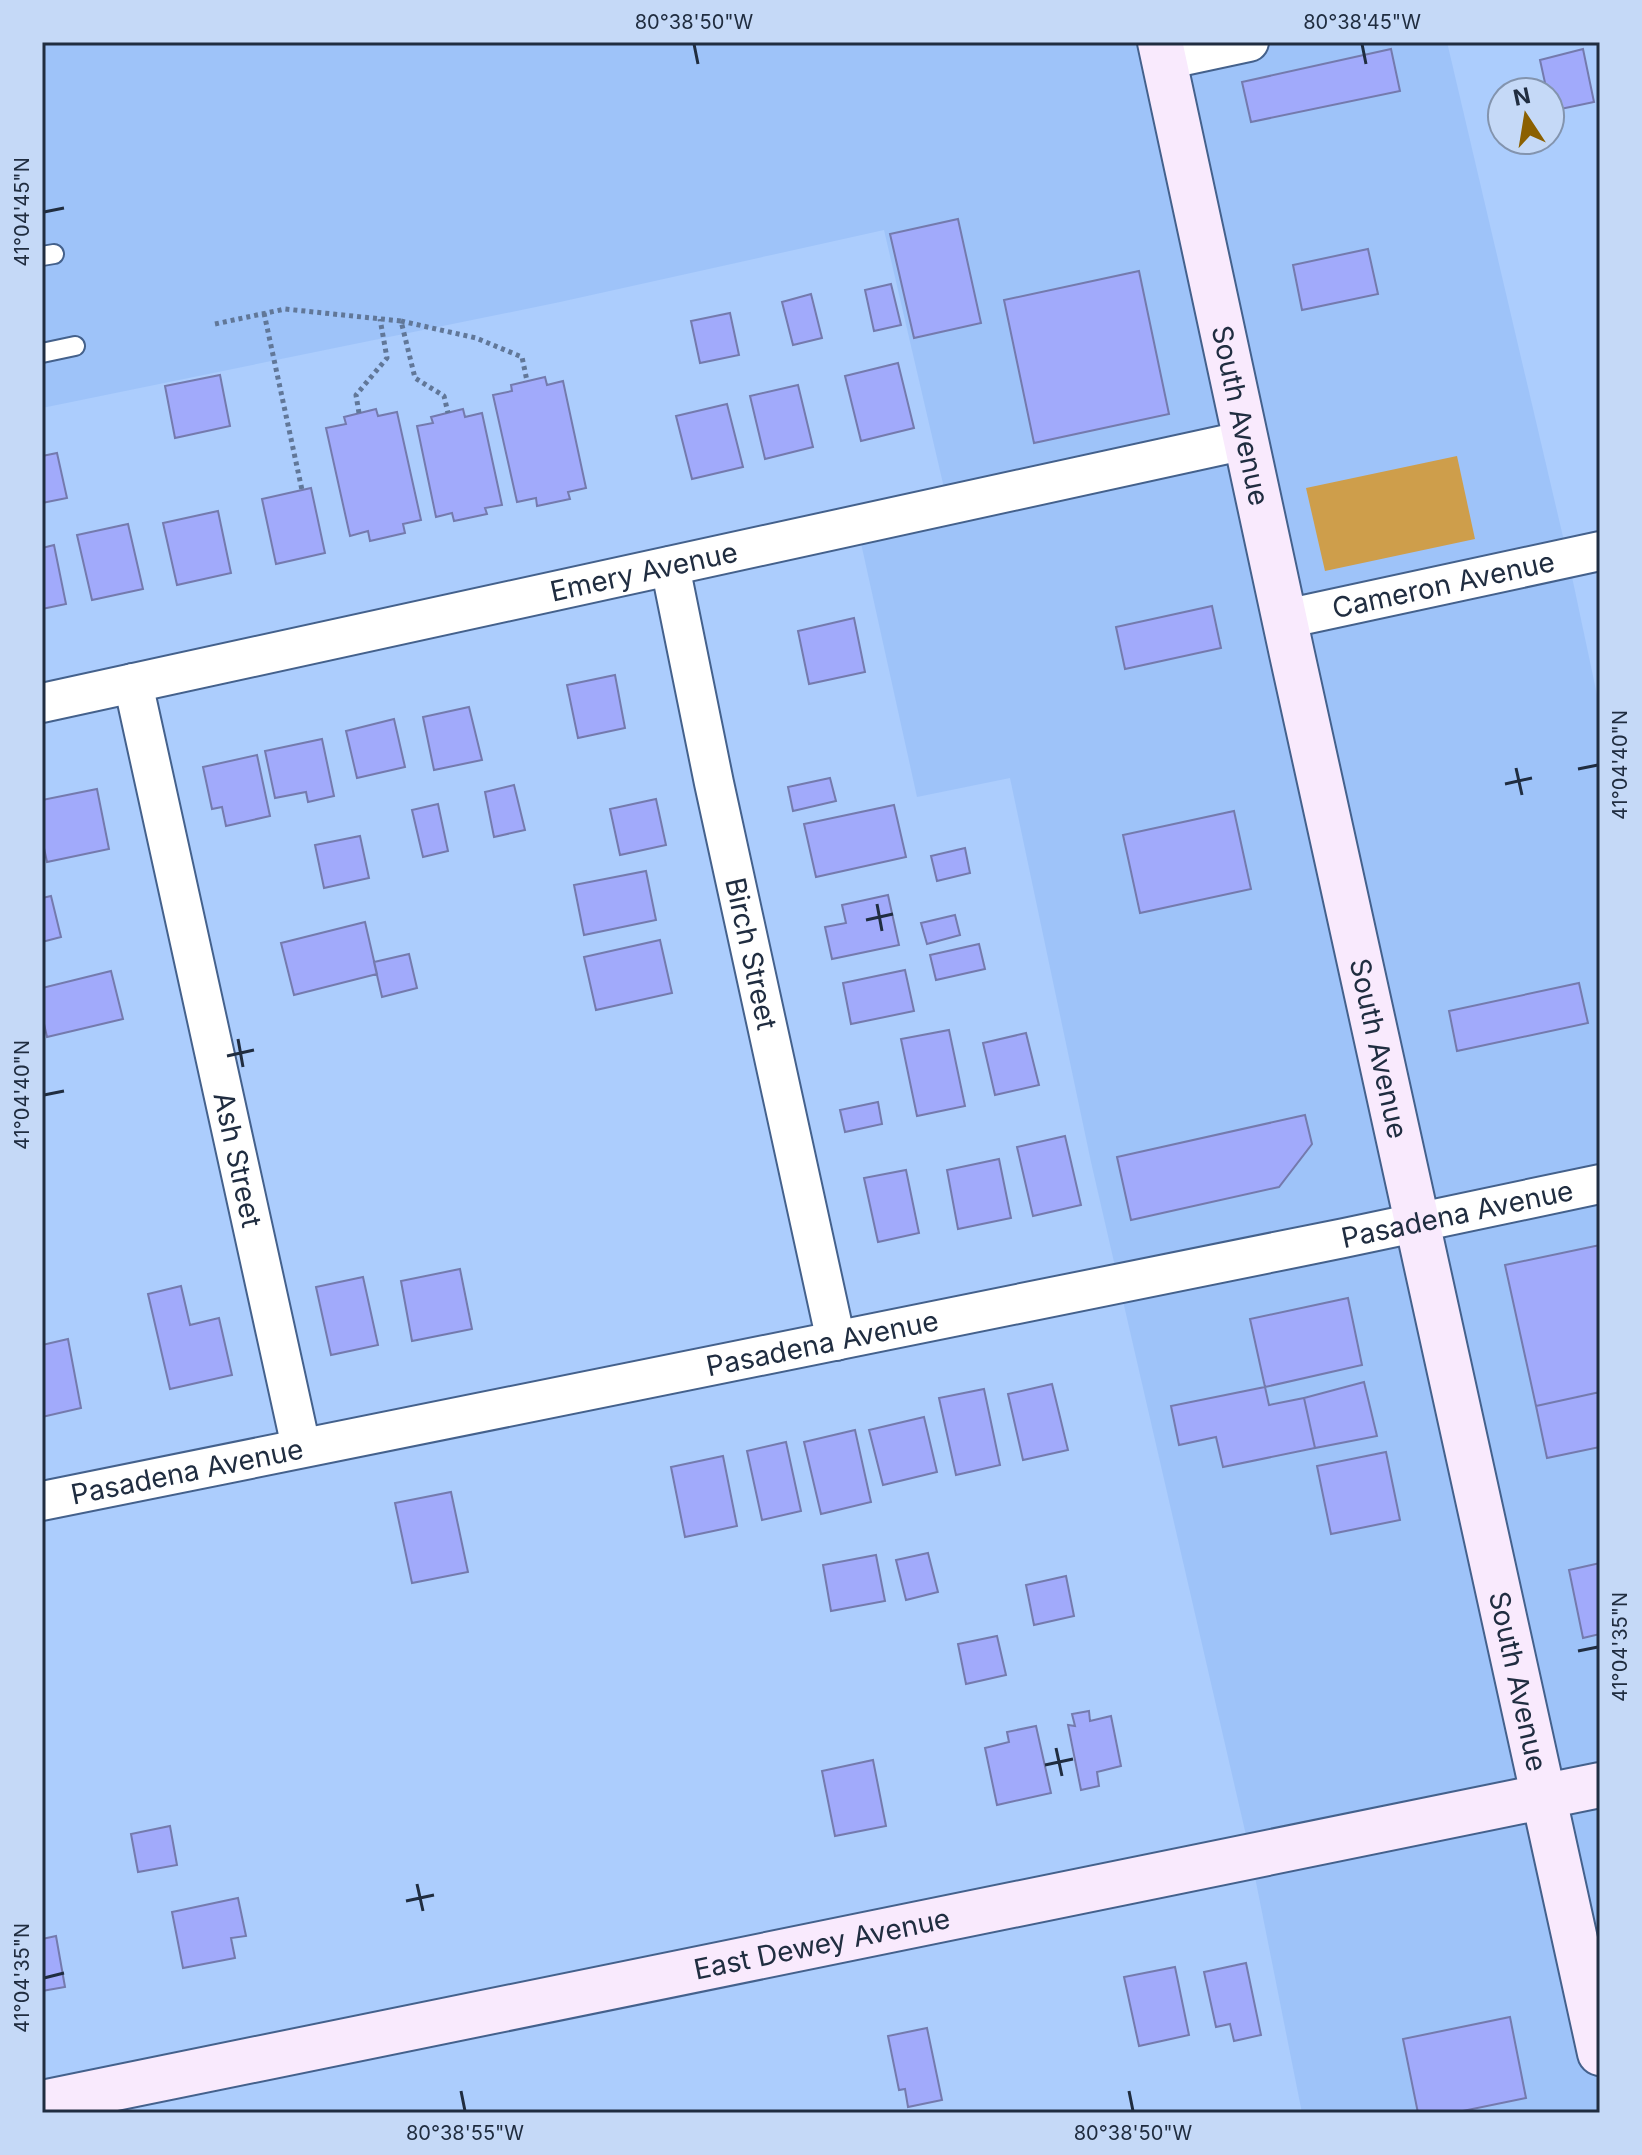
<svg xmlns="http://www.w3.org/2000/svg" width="1642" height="2155" font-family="Inter,sans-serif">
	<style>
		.built { fill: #9ec3f9 }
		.green { fill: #ce9e4b }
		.building { fill: #a1aafb; stroke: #747aad; stroke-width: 2 }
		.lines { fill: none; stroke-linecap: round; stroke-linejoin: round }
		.lane-casing { stroke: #44618c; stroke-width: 22 }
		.street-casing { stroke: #44618c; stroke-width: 42 }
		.secondary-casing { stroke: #44618c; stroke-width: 48 }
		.path { stroke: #617798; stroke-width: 5; stroke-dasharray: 4 4; stroke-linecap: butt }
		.lane { stroke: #fff; stroke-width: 18 }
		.street { stroke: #fff; stroke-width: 38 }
		.secondary { stroke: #f9eafd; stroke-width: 44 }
		.ticks { fill: none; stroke: #202d40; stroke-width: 3 }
		.labels { text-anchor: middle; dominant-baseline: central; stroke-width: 6; stroke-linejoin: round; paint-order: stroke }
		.street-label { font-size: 28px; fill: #202d40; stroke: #c5d9f7 }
		.neatline { fill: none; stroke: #202d40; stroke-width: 3 }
		.ticks-label { font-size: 20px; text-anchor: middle; fill: #202d40 }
	</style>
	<rect width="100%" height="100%" fill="#accdfd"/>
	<path class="built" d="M42,42H1447L1568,558L1600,709V2113H1302L1251,1857L1091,1162L1010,778L917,797L857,525L948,505L884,230L560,302L42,408Z"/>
	<path class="green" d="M1457,456L1475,539L1325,571L1306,488Z"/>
	<path class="building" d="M1391,49L1400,91L1251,122L1242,82Z
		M1583,49L1594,102L1551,111L1550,92H1547L1540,60Z
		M958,219L981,323L914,338L890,234Z
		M1368,249L1378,294L1302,310L1293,265Z
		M1139,271L1169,414L1034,443L1004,300Z
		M891,284L901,325L874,331L865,290Z
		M811,294L822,338L793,345L782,302Z
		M730,313L739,355L700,363L691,321Z
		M898,363L914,428L861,441L845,376Z
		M220,375L230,426L175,438L165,386Z
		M545,377L547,385L563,381L586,488L568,492L570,499L537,506L536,498L517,502L493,395L512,391L511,385Z
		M798,385L813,447L765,459L750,396Z
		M727,404L743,467L692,479L676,416Z
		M376,409L378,416L397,412L421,520L403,524L405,533L370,541L368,531L350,536L326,428L346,424L344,417Z
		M463,409L465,417L482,413L502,505L485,508L487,514L454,521L452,513L436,517L417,426L433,423L431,417Z
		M57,453L67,498L42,503V456Z
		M311,488L325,553L276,564L262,499Z
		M218,511L231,573L177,585L163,523Z
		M128,524L143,589L92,600L77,535Z
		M54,545L66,604L42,609V548Z
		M1212,606L1221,648L1125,669L1116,627Z
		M854,618L865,672L809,684L798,631Z
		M615,675L625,728L578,738L567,685Z
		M469,707L482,760L434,770L423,717Z
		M394,719L405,767L357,778L346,731Z
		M322,739L334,796L308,802L306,792L275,798L265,751Z
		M257,755L270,816L226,826L222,807L212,809L203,767Z
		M830,778L836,801L793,811L788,787Z
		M514,785L525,830L494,837L485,792Z
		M97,789L109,849L47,862L42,839V800Z
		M656,799L666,845L620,855L610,809Z
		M438,804L448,851L423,857L412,810Z
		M894,805L906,857L816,877L804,824Z
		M1234,811L1251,889L1140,913L1123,835Z
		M360,836L369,878L324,888L315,845Z
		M965,848L970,873L937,881L931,856Z
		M646,871L656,920L584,935L574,885Z
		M888,895L899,945L832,959L825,927L846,923L842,905Z
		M51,896L61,937L42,942V898Z
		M955,915L960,935L927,944L921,923Z
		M365,922L377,974L294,995L281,943Z
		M660,940L672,993L596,1010L584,957Z
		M979,944L985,969L936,980L930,955Z
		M409,954L417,988L382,997L374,962Z
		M905,970L914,1011L851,1024L843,983Z
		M111,971L123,1019L47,1037L42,1015V988Z
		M1579,983L1588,1023L1457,1051L1449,1011Z
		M949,1030L965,1106L917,1116L901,1039Z
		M1026,1033L1039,1085L995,1095L983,1043Z
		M878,1102L882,1124L845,1132L840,1110Z
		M1305,1115L1312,1144L1279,1187L1131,1220L1117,1157Z
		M1065,1136L1081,1205L1033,1216L1017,1147Z
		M999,1159L1011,1218L958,1229L947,1170Z
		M906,1170L919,1233L878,1242L864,1178Z
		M1600,1245V1392L1536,1406L1505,1265Z
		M460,1269L472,1329L412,1341L401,1281Z
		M363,1277L378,1345L331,1355L316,1287Z
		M181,1286L190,1325L219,1318L232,1375L170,1389L148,1294Z
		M1348,1298L1362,1365L1265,1387L1250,1319Z
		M68,1339L81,1408L42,1417V1345Z
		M1364,1382L1377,1436L1315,1448L1304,1398Z
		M1052,1384L1068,1450L1023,1460L1008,1394Z
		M1265,1387L1269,1405L1304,1398L1315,1448L1223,1467L1216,1437L1179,1445L1171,1406Z
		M984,1389L1000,1465L956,1475L939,1398Z
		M1600,1392V1447L1547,1458L1536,1406Z
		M924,1417L937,1472L883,1485L869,1430Z
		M855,1430L871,1502L821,1514L804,1442Z
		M786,1442L801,1511L762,1520L747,1451Z
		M1386,1452L1400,1520L1331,1534L1317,1466Z
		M723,1456L737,1526L685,1537L671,1467Z
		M451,1492L468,1572L412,1583L395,1503Z
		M928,1553L938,1592L906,1600L896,1560Z
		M876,1555L885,1601L831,1611L823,1565Z
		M1600,1563V1634L1583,1638L1569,1570Z
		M1066,1576L1074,1616L1034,1625L1026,1585Z
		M997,1636L1006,1675L966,1684L958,1644Z
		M1089,1711L1090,1721L1111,1716L1121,1766L1097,1772L1099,1786L1081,1790L1068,1725L1075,1726L1072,1714Z
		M1036,1726L1051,1793L997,1805L985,1748L1009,1742L1007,1732Z
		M873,1760L886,1826L835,1836L822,1771Z
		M170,1826L177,1865L138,1872L131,1834Z
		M238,1898L246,1936L231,1938L235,1958L183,1968L172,1912Z
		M56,1936L65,1987L42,1991V1939Z
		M1246,1963L1261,2035L1234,2041L1230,2024L1216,2027L1204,1972Z
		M1175,1967L1189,2035L1139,2046L1124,1977Z
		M1510,2017L1526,2098L1453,2113H1418L1403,2039Z
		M927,2028L942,2100L908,2107L905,2089L899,2090L888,2036Z"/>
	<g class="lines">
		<g class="lane-casing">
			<path id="lane" d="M42,256L54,254
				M42,353L75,346"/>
		</g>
		<g class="street-casing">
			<g id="street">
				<path d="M1165,60L1249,42"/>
				<path id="s1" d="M670,566L714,783L836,1341"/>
				<path id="s2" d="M1285,619L1600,551"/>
				<path id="s3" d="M133,683L301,1447"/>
				<path id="s4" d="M42,703L1246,440"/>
				<path id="s5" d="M42,1501L1344,1238L1600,1184"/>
			</g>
		</g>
		<g class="secondary-casing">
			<g id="secondary">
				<path id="s6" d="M1160,42L1292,654L1600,2053"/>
				<path id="s7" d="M42,2103L1600,1785"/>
			</g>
		</g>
		<path class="path" d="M264,313L302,490
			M401,321L476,338L522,357L527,381
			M215,324L285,309L401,321L415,378L444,396L448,413
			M359,413L356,395L387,358L380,319"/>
		<use href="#lane" class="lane"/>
		<use href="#street" class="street"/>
		<use href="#secondary" class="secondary"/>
	</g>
	<path class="ticks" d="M694,44L698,64M1362,44L1366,64M44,212L64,208M1516,768L1522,795M1578,769L1598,765M1505,784L1532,778M877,904L882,931M866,920L893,914M238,1039L243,1067M227,1056L254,1050M44,1095L64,1091M1578,1651L1598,1647M1056,1748L1062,1776M1045,1765L1073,1759M417,1884L423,1911M406,1901L434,1895M44,1978L64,1973M461,2091L465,2111M1129,2091L1133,2111"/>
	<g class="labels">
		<g class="street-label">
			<text stroke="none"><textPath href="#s6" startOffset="382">South Avenue</textPath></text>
			<text stroke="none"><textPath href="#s4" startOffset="616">Emery Avenue</textPath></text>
			<text stroke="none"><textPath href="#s2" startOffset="162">Cameron Avenue</textPath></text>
			<text stroke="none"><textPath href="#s1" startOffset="396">Birch Street</textPath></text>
			<text stroke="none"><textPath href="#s6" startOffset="1030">South Avenue</textPath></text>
			<text stroke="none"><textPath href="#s3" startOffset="488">Ash Street</textPath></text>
			<text stroke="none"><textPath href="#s5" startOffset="1444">Pasadena Avenue</textPath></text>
			<text stroke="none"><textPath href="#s5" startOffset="796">Pasadena Avenue</textPath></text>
			<text stroke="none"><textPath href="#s5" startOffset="148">Pasadena Avenue</textPath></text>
			<text stroke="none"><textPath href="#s6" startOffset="1678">South Avenue</textPath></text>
			<text stroke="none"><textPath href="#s7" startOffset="796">East Dewey Avenue</textPath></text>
		</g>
	</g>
	<rect width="1642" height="2155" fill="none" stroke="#c5d9f7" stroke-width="88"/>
	<g transform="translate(1526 116) rotate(348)"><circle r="38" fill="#c5d9f7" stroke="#8394ae" stroke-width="2"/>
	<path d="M0-6L14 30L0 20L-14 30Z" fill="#8b6001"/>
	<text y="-12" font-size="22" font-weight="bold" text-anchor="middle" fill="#202d40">N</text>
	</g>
	<rect x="44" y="44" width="1554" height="2067" class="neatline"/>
	<g class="ticks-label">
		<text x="694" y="29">80°38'50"W</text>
		<text x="1362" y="29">80°38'45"W</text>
		<text transform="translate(22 212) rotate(-90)" y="7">41°04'45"N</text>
		<text transform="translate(1620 765) rotate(-90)" y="7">41°04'40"N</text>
		<text transform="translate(22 1095) rotate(-90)" y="7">41°04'40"N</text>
		<text transform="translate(1620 1647) rotate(-90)" y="7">41°04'35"N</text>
		<text transform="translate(22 1978) rotate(-90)" y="7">41°04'35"N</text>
		<text x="465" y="2140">80°38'55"W</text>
		<text x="1133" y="2140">80°38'50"W</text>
	</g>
</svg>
